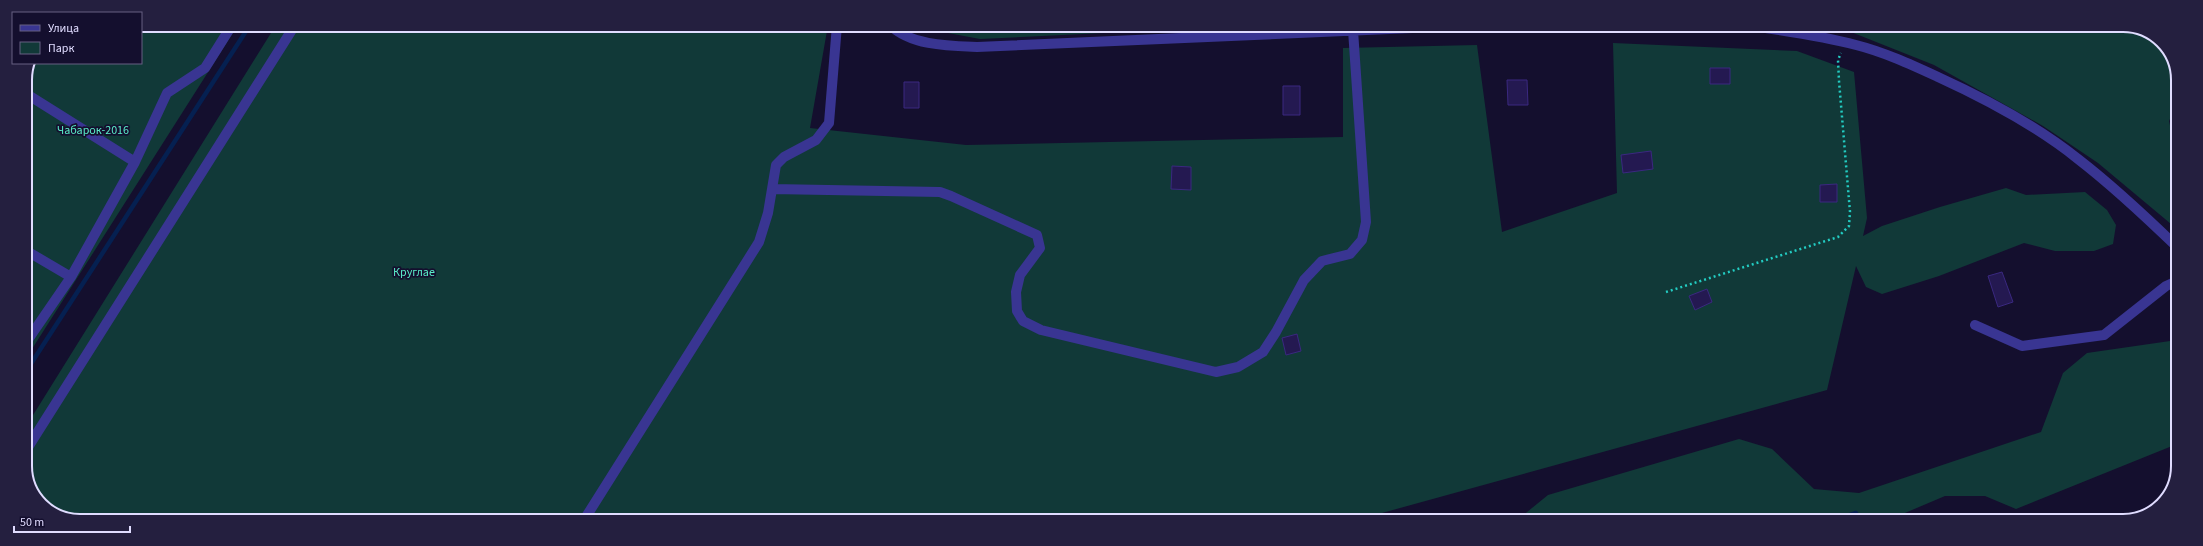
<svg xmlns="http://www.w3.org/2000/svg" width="2203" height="546" font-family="'Source Sans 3',sans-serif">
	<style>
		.green { fill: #113938 }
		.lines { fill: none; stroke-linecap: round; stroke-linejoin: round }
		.stream { stroke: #052051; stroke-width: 4.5 }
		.building { fill: #241951; stroke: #3a2880 }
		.path { stroke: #23ccc2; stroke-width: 2.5; stroke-dasharray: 2 3; stroke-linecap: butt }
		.minor { stroke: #393592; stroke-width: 10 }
		.labels { text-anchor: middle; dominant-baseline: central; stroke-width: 3.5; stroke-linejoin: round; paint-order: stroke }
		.park-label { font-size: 12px; fill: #5aedc9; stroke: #140f2e }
		.rim { fill: none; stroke: #e0dcff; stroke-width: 2 }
	</style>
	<rect width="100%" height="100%" fill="#140f2e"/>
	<path class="green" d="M141,25H238L25,360V80L32,63H141Z
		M276,25H828L810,128L966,145L1343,137V48L1477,45L1502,232L1617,193L1613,43L1797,51L1854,72L1867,218L1863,236L1882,226L1940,207L2006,188L2026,195L2085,192L2107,210L2116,225L2113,244L2094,251H2055L2024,243L1939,276L1882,294L1866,287L1856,266L1827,390L1353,521L73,520L36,495L25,473V428Z
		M932,25L1248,26L980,39L948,33Z
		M1824,26H2134L2164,44L2178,76V103L2169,121L2172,134L2178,137L2177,229L2098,163L2043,126L1934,65L1851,32Z
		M2177,340V444L2016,509L1985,496H1945L1886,521H1516L1548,495L1739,439L1772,449L1814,489L1859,493L2041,432L2063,373L2087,353Z"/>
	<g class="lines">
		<path class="stream" d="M25,373L250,25
			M1833,521L1856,513"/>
	</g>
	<path class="building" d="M1710,68H1730V84H1710Z
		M1507,80H1527L1528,105H1508Z
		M904,82H919V108H904Z
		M1283,86H1300V115H1283Z
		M1651,151L1653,169L1623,173L1621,155Z
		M1172,166L1191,167V190L1171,189Z
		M1837,184V202H1820V185Z
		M2002,272L2013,302L1998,307L1988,276Z
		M1707,289L1712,302L1695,310L1689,296Z
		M1297,334L1301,351L1286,355L1282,338Z"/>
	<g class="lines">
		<path class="path" d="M1666,292L1838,237L1849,226L1850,212L1839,81L1838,60L1841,53"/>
		<path class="minor" d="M890,25C911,46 950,46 977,47L1458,26
			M1752,26C1787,31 1822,36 1856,45C1884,52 1912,65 1938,77C1984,98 2038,127 2078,159C2113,186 2146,217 2177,247
			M25,93L135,162
			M772,189L940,192L951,196L1037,235L1040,248L1020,275L1016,292L1017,311L1023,321L1041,330L1216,372L1238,367L1263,352L1276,332L1304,280L1322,261L1350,254L1362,240L1366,222L1353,30
			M25,250L71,277
			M1975,325L2022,346L2104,335L2166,286L2177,281
			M25,344L71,277L135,162L167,93L205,68L232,25
			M25,452L295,25
			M584,520L759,242L768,213L776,165L784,157L816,140L829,123L837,25"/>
	</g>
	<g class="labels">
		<g class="park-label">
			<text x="93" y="130">Чабарок-2016</text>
			<text x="414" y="272">Круглае</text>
		</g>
	</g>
	<path d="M0 0H2203V546H0ZM80 32H2123A48 48 0 0 1 2171 80V466A48 48 0 0 1 2123 514H80A48 48 0 0 1 32 466V80A48 48 0 0 1 80 32Z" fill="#241f3f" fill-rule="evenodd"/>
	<path class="rim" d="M80 32H2123A48 48 0 0 1 2171 80V466A48 48 0 0 1 2123 514H80A48 48 0 0 1 32 466V80A48 48 0 0 1 80 32Z"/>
	<rect x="12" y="12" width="130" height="52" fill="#140f2e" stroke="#666182"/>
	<rect x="20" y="25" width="20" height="6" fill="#393592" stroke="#666182"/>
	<text x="48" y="32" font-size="12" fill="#e0dcff">Улица</text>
	<rect x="20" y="42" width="20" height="12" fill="#113938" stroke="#666182"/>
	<text x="48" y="52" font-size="12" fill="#e0dcff">Парк</text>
	<path d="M14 526v6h116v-6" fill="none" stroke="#e0dcff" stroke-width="2"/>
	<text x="20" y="526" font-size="12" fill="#e0dcff" stroke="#140f2e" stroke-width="3" paint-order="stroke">50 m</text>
</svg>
